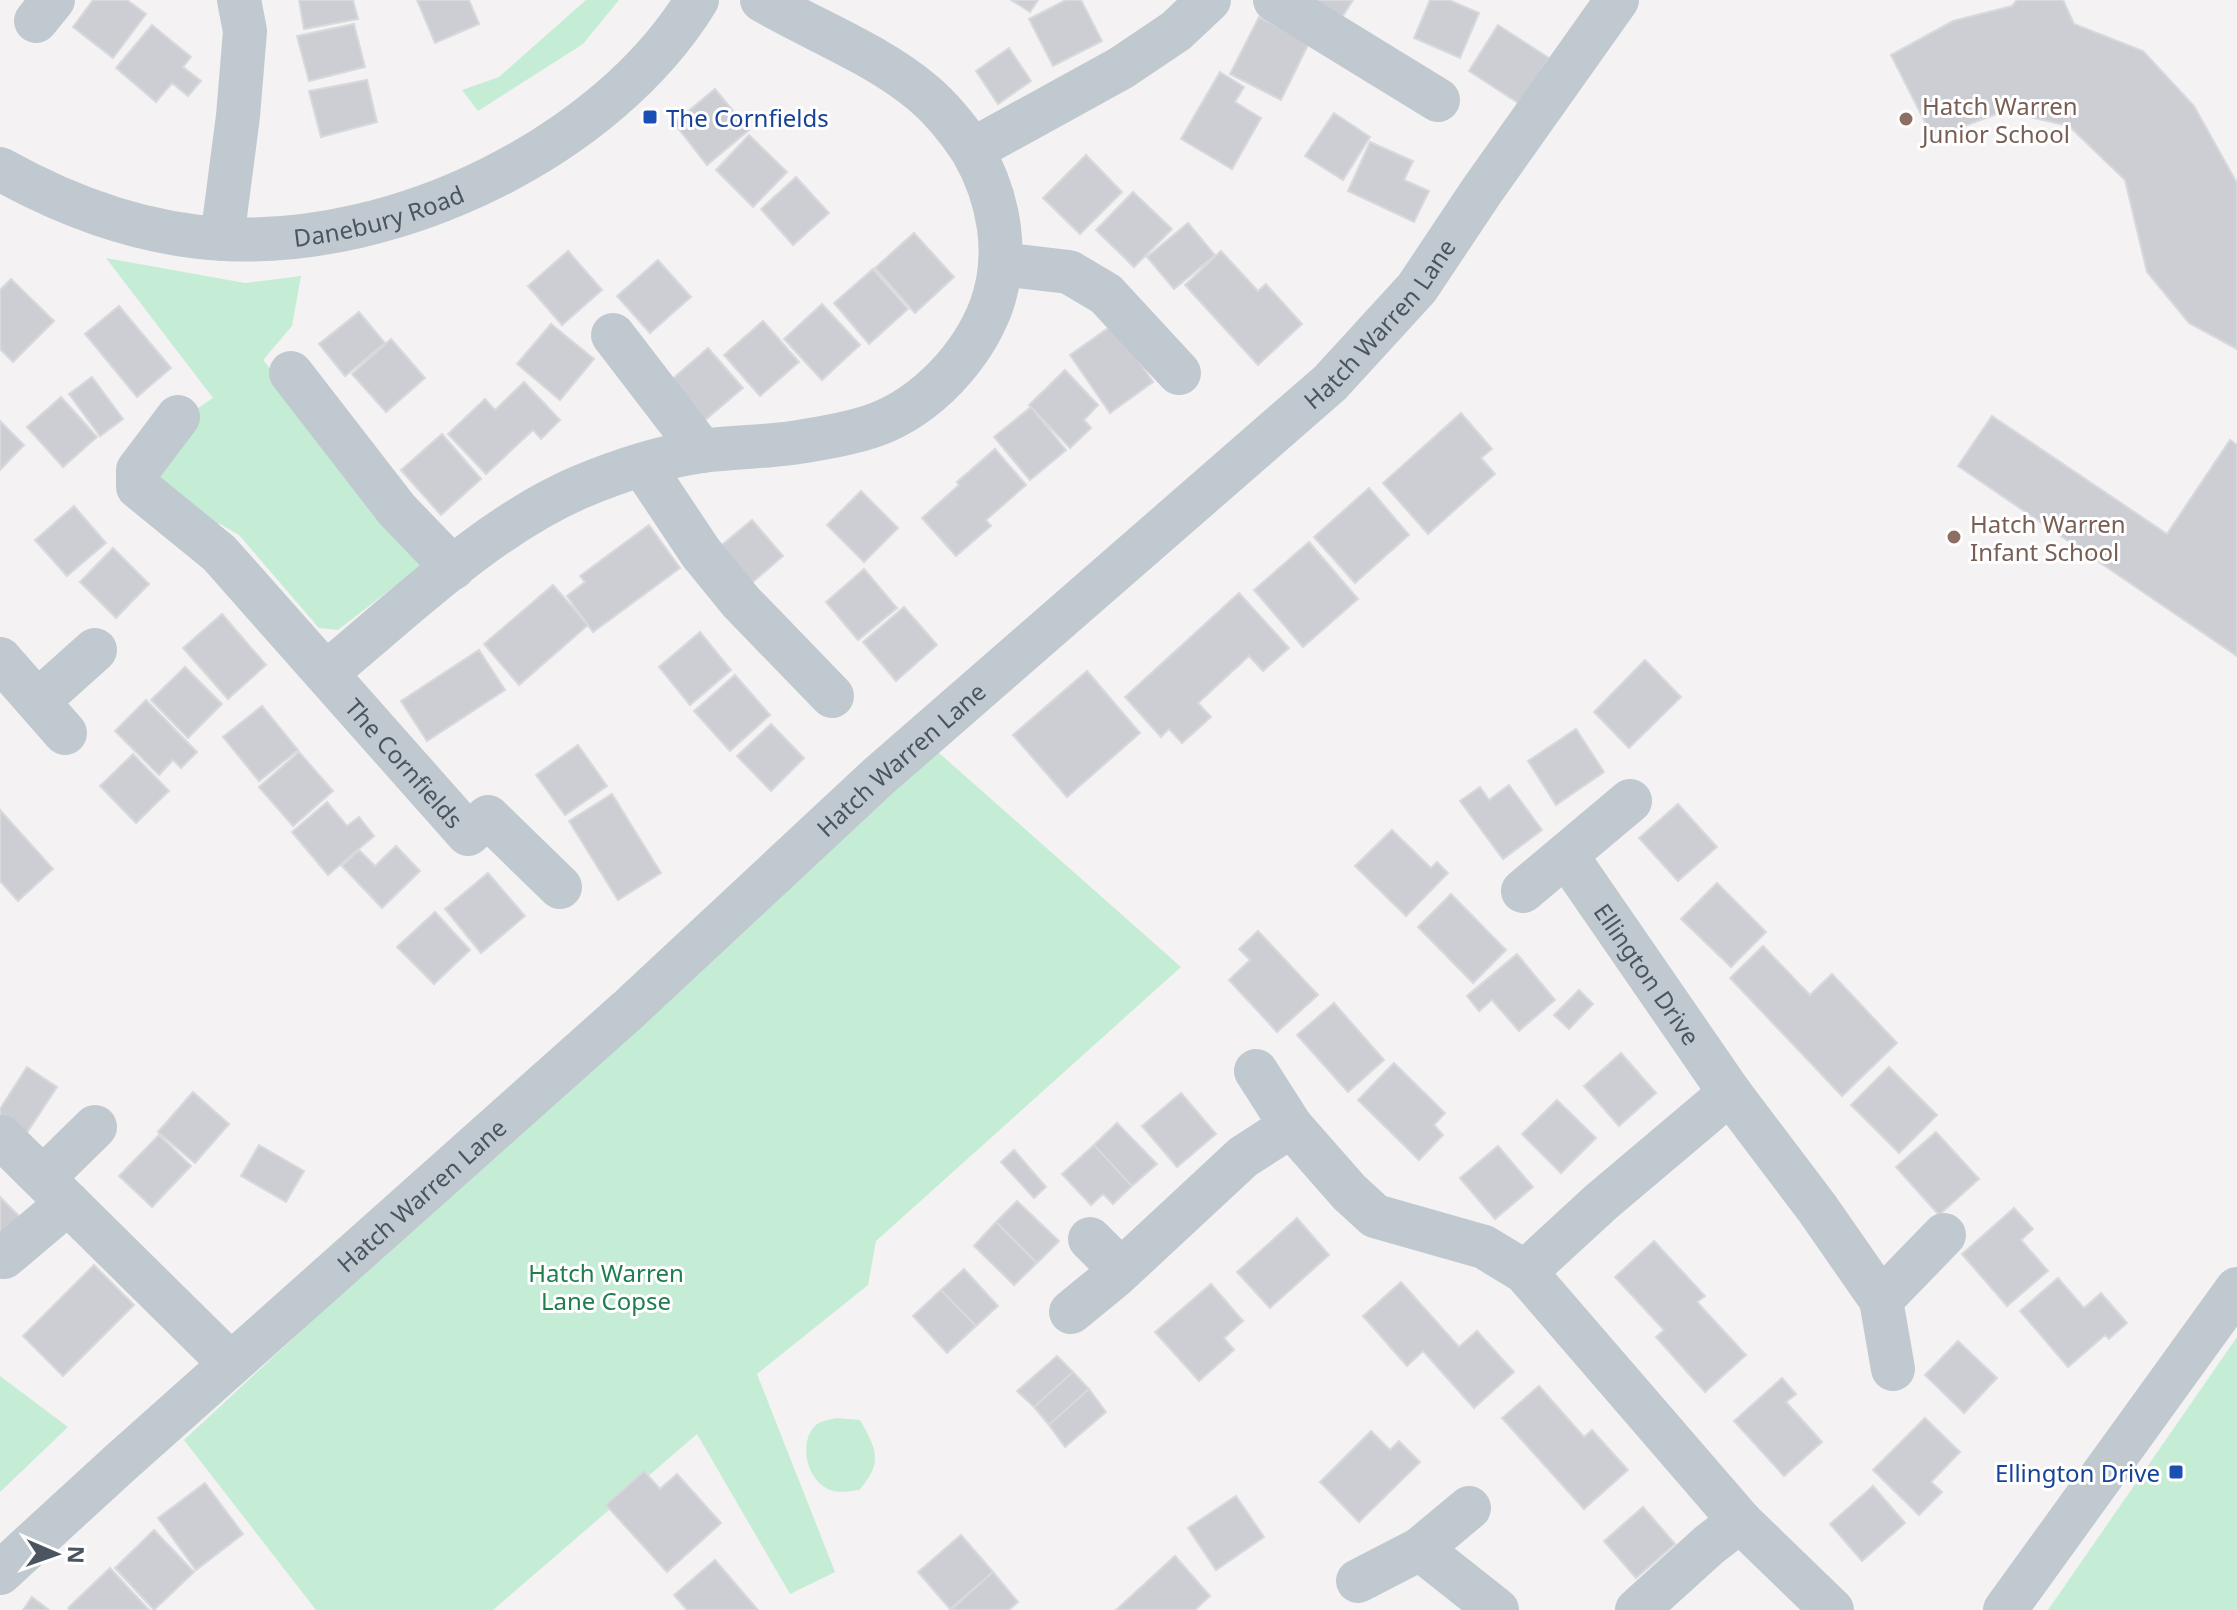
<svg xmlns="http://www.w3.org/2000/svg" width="2237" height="1610" font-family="'Noto Sans',sans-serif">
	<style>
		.green { fill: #c5edd5 }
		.building { fill: #cdced4; stroke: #d7d9dd; stroke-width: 2 }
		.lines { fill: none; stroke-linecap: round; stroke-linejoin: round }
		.minor { stroke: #c1c9d0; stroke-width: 44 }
		.transit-dot { fill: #1a4fb4; stroke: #fff; stroke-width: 3 }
		.education-dot { fill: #8d6e63; stroke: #fff; stroke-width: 3 }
		.labels { text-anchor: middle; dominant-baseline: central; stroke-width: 6; stroke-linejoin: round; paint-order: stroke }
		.education-label { font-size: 24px; fill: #785e54; stroke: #fff; text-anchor: start }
		.transit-label { font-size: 24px; fill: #164399; stroke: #fff; text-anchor: start }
		.street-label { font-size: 24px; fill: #4b555f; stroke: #fff }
		.park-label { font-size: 24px; fill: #1f7d4e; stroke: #fff }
	</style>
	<rect width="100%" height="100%" fill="#f4f2f2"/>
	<path class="green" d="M586,0H619L583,44L478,111L462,90L499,77Z
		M106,258L245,283L301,276L292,326L263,360L431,558L338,630L319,628L239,535L220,524L200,523L157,475L167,429L213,398Z
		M930,745L1181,967L876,1241L868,1285L757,1374L835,1572L790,1594L697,1434L493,1610H316L184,1440Z
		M2237,1337V1610H2048Z
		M0,1376L68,1427L0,1492Z
		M836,1418L860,1420C876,1448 884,1463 859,1490C851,1491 842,1493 834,1491C809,1485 798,1448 813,1428C818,1421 828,1420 836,1418Z"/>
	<path class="building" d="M93,0H127L146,14L113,58L73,27Z
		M299,0H353L358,19L304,29Z
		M417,0H469L479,24L435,43Z
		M1011,0H1038L1030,12Z
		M1066,0H1081L1102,41L1053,66L1029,19Z
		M1298,0H1353L1337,25Z
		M1430,0H1449L1479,13L1460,58L1414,38Z
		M2017,0H2063L2074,24L2143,51L2194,106L2237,183V349L2189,323L2147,272L2125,180L2069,126L2004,111L1933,138L1891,55L1953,21L2012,6Z
		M1259,17L1309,43L1281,100L1230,74Z
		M354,24L365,67L309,81L297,36Z
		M152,25L191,57L183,67L201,81L188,96L172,83L156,102L116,68Z
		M1498,25L1549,58L1520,104L1469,71Z
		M1009,48L1031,81L998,104L976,71Z
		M1220,72L1244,87L1235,102L1261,118L1232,169L1181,139Z
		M367,80L377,122L321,137L309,91Z
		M715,89L749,130L707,165L674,123Z
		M1334,113L1370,137L1343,180L1305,156Z
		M749,135L787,172L753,207L716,170Z
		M1370,142L1413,161L1404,180L1429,191L1414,222L1348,191Z
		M1086,155L1122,192L1080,234L1043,198Z
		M796,177L829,213L793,245L761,209Z
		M1133,192L1172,229L1134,267L1096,230Z
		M1188,223L1215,255L1174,289L1147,257Z
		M914,233L954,277L915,313L875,268Z
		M568,251L602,290L562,325L528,286Z
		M1221,251L1258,291L1266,284L1302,324L1258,365L1185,285Z
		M658,260L691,297L650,333L617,296Z
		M873,269L908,309L869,344L834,303Z
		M11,279L54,321L13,362L0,349V290Z
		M822,304L860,345L822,380L784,339Z
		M119,306L171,368L137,397L85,334Z
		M359,312L385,343L345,376L319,344Z
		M763,321L799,362L760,396L724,355Z
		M551,324L594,359L560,400L517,364Z
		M1114,324L1153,382L1110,413L1070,355Z
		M391,339L425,378L386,412L352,374Z
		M708,348L743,388L704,421L670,381Z
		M1065,370L1098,405L1084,420L1091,428L1070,448L1029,405Z
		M92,377L123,419L100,436L69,394Z
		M524,382L560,420L541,439L533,430L486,474L448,434L485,399L495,410Z
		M61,397L97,437L63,467L27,427Z
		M1031,407L1066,450L1030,480L994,437Z
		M1461,413L1492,449L1481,458L1495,474L1428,534L1383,483Z
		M1992,416L2167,534L2230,440L2237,445V656L1958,466Z
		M0,421L24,445L0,470Z
		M442,434L481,479L441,515L401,470Z
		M995,449L1026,485L986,520L991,526L956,556L922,518L959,485L957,482Z
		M1369,488L1409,535L1355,583L1314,537Z
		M861,491L898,528L864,562L827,525Z
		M74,506L106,543L67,576L35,540Z
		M752,520L783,556L747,587L716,550Z
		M649,525L680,568L593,632L567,596L585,582L580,576Z
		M1309,542L1358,599L1303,647L1254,590Z
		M113,548L149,584L116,618L80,582Z
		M864,569L897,608L858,640L826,602Z
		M553,585L588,625L519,685L484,644Z
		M1239,593L1289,648L1263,671L1249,656L1198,703L1211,717L1182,743L1169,729L1161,737L1125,697Z
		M904,607L937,645L896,681L863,642Z
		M222,614L266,665L228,699L183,648Z
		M700,632L731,670L690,705L659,667Z
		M479,650L505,690L427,741L401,701Z
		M1645,660L1681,697L1629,748L1594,712Z
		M185,667L222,704L188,738L151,700Z
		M1087,671L1140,733L1067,797L1013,735Z
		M735,675L770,715L730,751L694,711Z
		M146,700L197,752L181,768L173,760L159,775L115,731Z
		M262,706L298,750L259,781L223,737Z
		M771,724L804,758L771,791L737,756Z
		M1576,729L1604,772L1556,805L1528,761Z
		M578,745L607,786L565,815L536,775Z
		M299,752L333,791L293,826L259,787Z
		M133,754L169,791L136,823L100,786Z
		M1509,785L1542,830L1503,859L1460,801L1480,787L1489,800Z
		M612,794L661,873L618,900L569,821Z
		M327,802L347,826L359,817L374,836L328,875L292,832Z
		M1678,804L1717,847L1678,881L1639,838Z
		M0,810L53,869L18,901L0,881Z
		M1392,830L1431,868L1437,862L1448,873L1406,916L1355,866Z
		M396,846L420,871L382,908L342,866L359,850L375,866Z
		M488,873L525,916L481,953L445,909Z
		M1717,883L1766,932L1731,967L1681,919Z
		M1451,894L1506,950L1473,983L1418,927Z
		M435,912L470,950L434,984L397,947Z
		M1258,931L1318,995L1277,1032L1229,980L1250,960L1239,949Z
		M1763,946L1810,995L1832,974L1897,1043L1842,1096L1730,978Z
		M1517,954L1555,1000L1519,1031L1492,1000L1479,1011L1467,996Z
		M1579,990L1593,1004L1569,1029L1554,1015Z
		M1334,1003L1384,1060L1348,1092L1297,1035Z
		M1621,1053L1656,1093L1619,1126L1584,1086Z
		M1394,1063L1445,1113L1434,1125L1443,1135L1419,1160L1358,1100Z
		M27,1067L57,1087L26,1134L0,1117V1109Z
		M1889,1067L1937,1115L1899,1153L1851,1105Z
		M193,1092L229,1124L195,1163L158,1132Z
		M1181,1093L1216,1134L1177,1167L1142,1126Z
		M1557,1100L1596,1138L1561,1173L1522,1134Z
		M1117,1123L1157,1164L1132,1186L1094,1145Z
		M1936,1132L1979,1179L1939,1215L1896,1167Z
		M159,1135L191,1166L152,1207L119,1176Z
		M259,1145L304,1171L286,1202L241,1176Z
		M1094,1145L1132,1186L1113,1204L1103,1194L1091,1205L1062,1174Z
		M1498,1146L1533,1187L1495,1219L1460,1178Z
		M1014,1150L1046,1187L1034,1198L1001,1162Z
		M0,1197L21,1218L0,1239Z
		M1017,1201L1059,1241L1037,1263L996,1222Z
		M2014,1208L2033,1229L2021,1240L2048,1271L2007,1306L1962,1254Z
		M1297,1218L1329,1255L1270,1308L1237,1272Z
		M996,1222L1037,1263L1014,1285L974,1246Z
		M1654,1241L1705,1296L1697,1302L1746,1355L1705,1392L1656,1337L1664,1330L1615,1277Z
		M94,1265L134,1305L63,1376L23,1336Z
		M964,1269L998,1306L976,1326L941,1290Z
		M2058,1278L2084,1308L2101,1293L2127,1323L2109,1339L2105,1335L2068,1367L2020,1311Z
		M1401,1282L1459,1347L1477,1331L1514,1372L1474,1408L1423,1351L1407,1366L1363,1316Z
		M1211,1284L1243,1321L1224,1338L1234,1350L1199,1381L1155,1332Z
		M941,1290L976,1326L947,1353L913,1316Z
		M1958,1341L1997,1378L1964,1413L1925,1375Z
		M1057,1356L1073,1372L1034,1407L1017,1391Z
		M1073,1372L1089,1389L1049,1425L1034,1407Z
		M1782,1378L1796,1394L1786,1402L1822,1442L1784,1476L1734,1421Z
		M1539,1386L1584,1437L1592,1430L1628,1470L1584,1509L1502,1418Z
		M1089,1389L1106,1412L1065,1447L1049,1425Z
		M1925,1418L1960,1452L1931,1482L1942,1492L1919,1515L1873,1470Z
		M1371,1431L1390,1450L1399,1441L1420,1462L1359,1522L1320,1482Z
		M644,1471L660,1489L677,1474L721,1523L667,1572L606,1505Z
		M205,1483L243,1534L196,1570L158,1518Z
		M1873,1486L1905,1523L1862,1561L1830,1524Z
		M1236,1496L1264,1537L1216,1570L1188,1528Z
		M1643,1507L1675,1544L1636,1578L1604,1541Z
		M154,1530L194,1572L154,1610L115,1568Z
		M961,1535L993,1572L950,1609L918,1572Z
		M1175,1556L1210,1596L1195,1610H1116Z
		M715,1560L758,1610H687L674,1595Z
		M110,1568L149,1610H70L68,1608Z
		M993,1572L1018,1602L1009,1610H951Z
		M32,1597L49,1610H23Z"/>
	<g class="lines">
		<g class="minor">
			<path d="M762,0C815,31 877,54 923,93C942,109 958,129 972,150"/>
			<path d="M1275,0L1438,100"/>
			<path d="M36,21L53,0"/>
			<path id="s1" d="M0,169C68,207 146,235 224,239C396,248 606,148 697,0"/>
			<path d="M222,239L238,116L245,31L239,0"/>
			<path d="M1000,264L1069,272L1106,294L1179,373"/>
			<path d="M613,335L702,451"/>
			<path d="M291,373L397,510L453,568"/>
			<path id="s2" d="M178,417L138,470V487L219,553L468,834L488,817L560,887"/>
			<path d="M643,466L701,553L741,602L832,696"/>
			<path d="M0,659L65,733"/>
			<path d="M326,673C404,609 487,527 580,487C618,471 661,457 702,451C732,447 763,447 792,443C819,439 850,434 875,425C927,406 972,357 991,307C1010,254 999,197 972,150L1121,68L1176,31L1209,0"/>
			<path d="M38,701L95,650"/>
			<path id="s3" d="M1566,855L1730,1093L1817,1208L1881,1300"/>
			<path d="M1523,891L1630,801"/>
			<path d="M1256,1071L1291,1126L1349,1192L1375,1216L1484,1247L1525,1272L1740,1521L1832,1610"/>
			<path d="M1,1137L231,1364"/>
			<path d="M43,1178L95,1127"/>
			<path d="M1090,1239L1121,1270"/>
			<path d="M4,1257L68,1203"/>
			<path d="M1525,1272L1601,1202L1730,1093"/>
			<path d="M1071,1312L1115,1276L1243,1157L1291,1126"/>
			<path d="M1893,1369L1881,1300L1944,1235"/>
			<path d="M1420,1549L1497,1610"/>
			<path id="s4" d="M0,1573L120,1463L628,1010L879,776L1330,383L1417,288L1481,192L1617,0"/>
			<path d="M1358,1581L1420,1549L1469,1508"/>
			<path d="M1637,1610L1710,1544L1740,1521"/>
			<path d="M2005,1610L2237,1289"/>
		</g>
	</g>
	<g class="transit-dot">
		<rect x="642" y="109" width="16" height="16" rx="4"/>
		<rect x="2168" y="1464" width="16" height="16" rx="4"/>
	</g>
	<g class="education-dot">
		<circle cx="1906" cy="119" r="8"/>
		<circle cx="1954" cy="537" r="8"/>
	</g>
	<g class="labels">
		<g class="education-label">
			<text x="1922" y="105">Hatch Warren<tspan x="1922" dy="28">Junior School</tspan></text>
			<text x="1970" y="523">Hatch Warren<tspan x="1970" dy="28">Infant School</tspan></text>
		</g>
		<g class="transit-label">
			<text x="666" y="117">The Cornfields</text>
			<text x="2160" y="1472" text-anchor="end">Ellington Drive</text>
		</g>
		<g class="street-label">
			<text stroke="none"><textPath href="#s1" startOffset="394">Danebury Road</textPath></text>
			<text stroke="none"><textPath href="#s4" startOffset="1862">Hatch Warren Lane</textPath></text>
			<text stroke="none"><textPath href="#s4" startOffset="1214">Hatch Warren Lane</textPath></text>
			<text stroke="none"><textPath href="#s2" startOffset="468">The Cornfields</textPath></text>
			<text stroke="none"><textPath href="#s3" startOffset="144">Ellington Drive</textPath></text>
			<text stroke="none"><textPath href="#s4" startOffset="566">Hatch Warren Lane</textPath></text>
		</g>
		<g class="park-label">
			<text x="606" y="1272">Hatch Warren<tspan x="606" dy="28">Lane Copse</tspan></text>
		</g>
	</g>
	<g transform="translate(56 1554) rotate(92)" stroke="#ffffff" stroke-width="6" paint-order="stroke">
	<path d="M0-6L14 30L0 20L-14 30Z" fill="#4b555f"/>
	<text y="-12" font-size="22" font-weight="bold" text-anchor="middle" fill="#4b555f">N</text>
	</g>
</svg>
